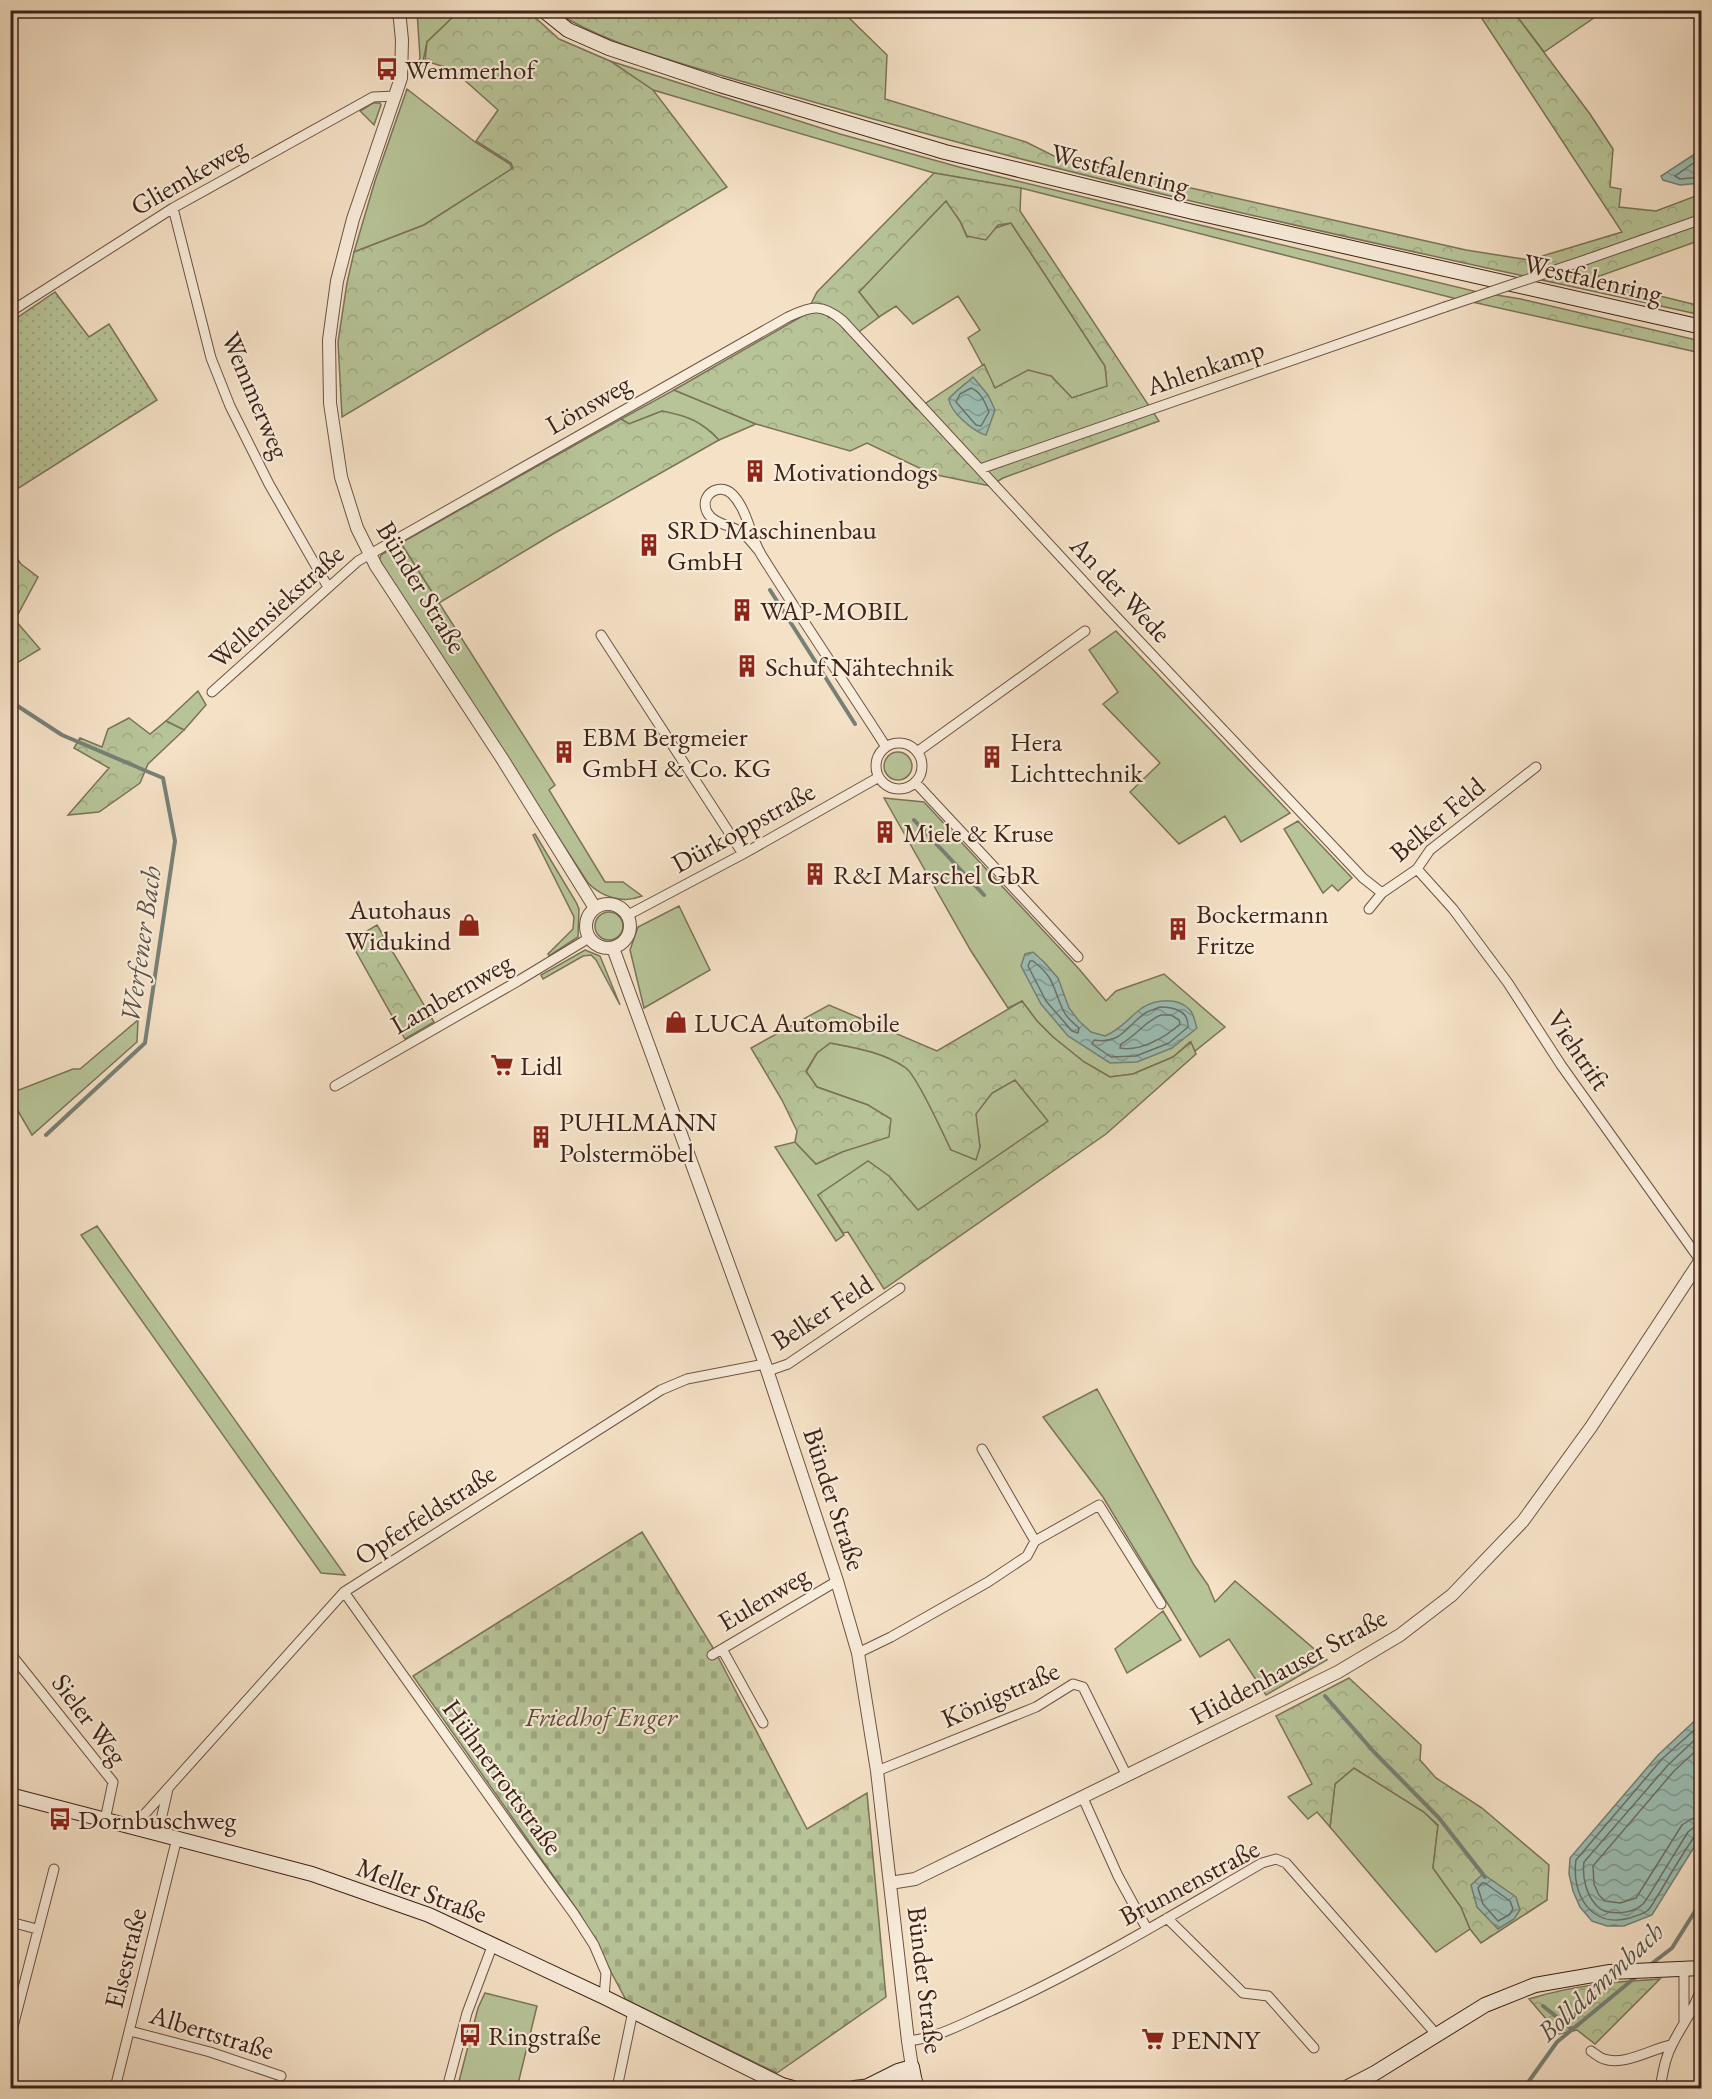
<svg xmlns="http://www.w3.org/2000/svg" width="1712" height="2099" font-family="'EB Garamond',serif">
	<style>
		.grass { fill: #b7c498; stroke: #7b7358; stroke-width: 1.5 }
		.forest { fill: url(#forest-crowns); stroke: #7b7358; stroke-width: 1.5; fill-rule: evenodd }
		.cemetery { fill: url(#cemetery-stones); stroke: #7b7358; stroke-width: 1.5 }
		.park { fill: url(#park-dots); stroke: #7b7358; stroke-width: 1.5 }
		.water { fill: url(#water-waves); stroke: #778076; stroke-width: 1.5 }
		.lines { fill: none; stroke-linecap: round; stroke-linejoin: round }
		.shore { stroke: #6e7066; stroke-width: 1.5 }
		.stream { stroke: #778076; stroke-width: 4 }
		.minor-casing { stroke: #6c5244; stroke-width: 11 }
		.tertiary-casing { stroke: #6c5244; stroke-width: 14 }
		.secondary-casing { stroke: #3f2218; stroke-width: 16 }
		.minor { stroke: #f8ecda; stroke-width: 9 }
		.tertiary { stroke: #f8ecda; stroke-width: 12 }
		.secondary { stroke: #f8ecda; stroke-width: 14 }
		.minor-bridge-casing { stroke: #6c5244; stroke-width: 11; stroke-linecap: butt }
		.minor-bridge { stroke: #f8ecda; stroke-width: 9 }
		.labels { text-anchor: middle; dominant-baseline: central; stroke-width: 4.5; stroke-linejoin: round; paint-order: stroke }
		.poi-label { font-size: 27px; fill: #3f2218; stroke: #f8ecda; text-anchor: start }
		.street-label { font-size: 27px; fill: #3f2218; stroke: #f8ecda }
		.park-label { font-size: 27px; font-style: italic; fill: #5d4a38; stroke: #f8ecda }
		.water-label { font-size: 28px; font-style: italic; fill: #5b5147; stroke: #f8ecda }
	</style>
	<defs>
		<pattern id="forest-crowns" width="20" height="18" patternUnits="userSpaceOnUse" patternTransform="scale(1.5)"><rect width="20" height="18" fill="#b7c498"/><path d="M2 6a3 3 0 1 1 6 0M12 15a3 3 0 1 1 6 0" fill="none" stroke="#9ea882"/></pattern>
		<pattern id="cemetery-stones" width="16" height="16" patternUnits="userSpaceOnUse" patternTransform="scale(1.5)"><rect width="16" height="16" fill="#b7c498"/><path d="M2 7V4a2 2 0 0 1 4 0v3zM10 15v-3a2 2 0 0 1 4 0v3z" fill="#9ea882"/></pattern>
		<pattern id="park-dots" width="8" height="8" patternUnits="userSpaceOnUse" patternTransform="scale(1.5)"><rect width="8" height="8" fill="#b7c498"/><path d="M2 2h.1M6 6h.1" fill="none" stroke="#9ea882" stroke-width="1.8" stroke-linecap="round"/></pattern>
		<pattern id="water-waves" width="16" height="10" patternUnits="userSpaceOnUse" patternTransform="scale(1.5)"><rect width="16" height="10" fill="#9cbeb4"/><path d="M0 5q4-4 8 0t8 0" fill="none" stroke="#819a91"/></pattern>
	</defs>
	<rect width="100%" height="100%" fill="#f5e1c6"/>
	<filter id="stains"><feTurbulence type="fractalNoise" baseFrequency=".00333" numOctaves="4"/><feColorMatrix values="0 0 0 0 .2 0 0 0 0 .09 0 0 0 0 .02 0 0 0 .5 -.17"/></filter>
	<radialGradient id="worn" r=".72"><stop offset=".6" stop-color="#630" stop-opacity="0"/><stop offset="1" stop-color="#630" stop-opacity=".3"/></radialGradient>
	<path class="grass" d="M417,11H454L455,15L427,42L422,66H418L420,57Z
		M1513,11H1604L1544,52Z
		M610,61L840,134L959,167L1478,292L1457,299L1021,188L934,173L653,90Z
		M407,89L475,142L510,164L512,169L424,225L354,252L375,181Z
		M373,103H380L381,105L374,125L360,111Z
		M946,200L960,221L967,237L1011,223L1105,366L1108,387L1072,398L1051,376L995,388L968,338L980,330L958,296L913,324L896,306L879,317L859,292Z
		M674,390L756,424L719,440L711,432L662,411L629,424L621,419Z
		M401,543L555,785L549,790L605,882H623L642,896C623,904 602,897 588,883L379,561L381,555Z
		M1116,631L1290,813L1241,842L1225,816L1179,844L1130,792L1160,763L1103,704L1118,692L1089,650Z
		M198,691L206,705L184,730L166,721Z
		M884 766a14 14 0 1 1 28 0a14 14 0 1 1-28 0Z
		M884,798L924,802L1079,969L1106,1001L1116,991L1164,974L1225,1027L1195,1051L1190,1042L1173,1057L1133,1074L1110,1077L1084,1062L1053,1037L1037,1021L1022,1001L1008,1008L971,951Z
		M1298,821L1352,878L1338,891L1332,885L1323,893L1284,829Z
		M535,834L576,902L579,909L578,937L549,956L548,954L573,929L574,917L533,835Z
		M679,906L710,970L644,1008L630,950L638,927Z
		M595 926a14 14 0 1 1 28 0a14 14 0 1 1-28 0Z
		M585,950L600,956L620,1005L596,960L591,955L583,956L543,979L541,975Z
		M138,1020L137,1042L32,1135L11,1099V1093L73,1069H80Z
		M830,1043C856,1048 883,1052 906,1068C916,1075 944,1135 951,1150L980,1147L975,1114L992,1093L1016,1079L1049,1122L918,1211L889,1176L818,1195L844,1235L836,1241L775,1147L795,1142L816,1164L842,1152L868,1105L817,1087L806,1072L817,1053Z
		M97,1226L345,1575L321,1573L81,1235Z
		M1097,1389L1194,1565L1208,1585L1215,1602L1235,1581L1327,1660L1266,1695L1229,1639L1200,1657L1103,1497L1043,1417Z
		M1163,1611L1181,1640L1127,1673L1115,1649Z
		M1354,1768L1424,1812L1438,1826L1433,1868L1461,1907L1470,1929L1436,1952L1330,1827L1335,1784Z
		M485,1993L537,2006L517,2088H460L458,2085L478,2008Z"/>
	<path class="forest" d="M454,11H528L559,39L610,61L653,90L727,187L342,417L338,342L347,283L354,252L424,225L513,168L511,163L476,141L498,110L452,69L425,61L427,42L455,15Z
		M554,11H842L887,55L885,99L1026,142L1058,158L1466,250L1529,260L1622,232L1477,11H1513L1590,114L1613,149L1610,187L1621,189L1619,207L1656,211L1701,194V240L1591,279L1701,306V315C1412,251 1120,191 835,108C786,94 736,80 686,65C640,51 595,37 554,11Z
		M934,173L1021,188L1020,211L1159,421L1003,478L990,486L932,474L867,443L850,451L756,424L674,390L806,314L817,292ZM946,201L960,221L967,236L986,240L998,225L1011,223L1105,366L1107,386L1072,398L1051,376L1028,370L995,388L984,364L917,409L852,337L879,317L859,292Z
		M1478,292L1521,299L1701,341V353L1463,300Z
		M662,411C688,416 701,421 719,440L553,534L439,603L401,543L621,419L629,424Z
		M11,550L21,564L38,577L15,620L40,649L17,663L11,660Z
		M129,718L150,734L166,721L184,730L148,764L140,783L99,812L68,815L109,768L74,748L80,738L102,747L108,729Z
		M377,925L434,1022L405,1039L350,941Z
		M1022,1001L1037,1021L1053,1037L1084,1062L1110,1077L1133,1074L1173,1057L1191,1042L1196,1054L1106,1134L884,1289L848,1232L843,1233L818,1195L868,1161L889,1176L918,1210L1048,1121L1015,1080L992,1093L976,1114L980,1147L976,1160L951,1150C944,1135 916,1075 906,1068C883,1052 856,1048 830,1043L817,1053L806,1071L817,1087L868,1105L891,1119L889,1137L842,1152L816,1164L795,1142L797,1131L782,1100L751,1048L829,1005L937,1051Z
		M1349,1678L1421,1745L1420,1760L1436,1778L1482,1808L1549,1865L1547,1900L1481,1943L1470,1929L1461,1907L1433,1868L1438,1825L1424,1812L1354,1768L1335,1784L1330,1827L1317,1812L1308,1819L1288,1797L1312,1784L1276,1716Z
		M1660,1979L1595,2044L1577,2030L1559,2034L1529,1999C1574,1985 1613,1982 1660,1979Z"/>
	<path class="cemetery" d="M642,1532L715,1651L807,1829L867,1793L886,1997L777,2073L626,2000L580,1914L413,1676Z"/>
	<path class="park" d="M55,292L89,337L109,324L157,400L11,493V322Z"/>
	<path class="water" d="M1701,150V183L1680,185L1663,180L1661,176Z
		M973,377L988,395L995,410L986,435C974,432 950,412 949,399C956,390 965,385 973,377Z
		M1033,952L1044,962L1058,978L1069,1008L1079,1021L1091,1032L1105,1036C1123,1028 1128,1018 1142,1008C1156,999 1178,997 1190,1010C1194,1014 1195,1023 1197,1028L1172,1048L1137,1062L1110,1063L1068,1036L1041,1004L1021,966L1025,954Z
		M1701,1715V1836L1652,1915L1624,1926H1607L1592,1921L1580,1907L1573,1891L1569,1874L1570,1858L1658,1755Z
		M1483,1874L1516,1897L1520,1910L1514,1919L1498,1929L1477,1907L1471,1885Z"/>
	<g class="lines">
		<path class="shore" d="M1702,157L1675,176L1680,179L1702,177
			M971,388C980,391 985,402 989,412L981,426L976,425L956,402L960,394Z
			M1030,961H1033C1056,979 1052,987 1063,1010C1066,1017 1073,1023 1079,1028L1078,1033L1072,1031L1046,1001L1028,966Z
			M1160,1007C1174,1007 1189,1011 1188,1027L1169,1043L1136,1056L1111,1057L1092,1044L1094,1040C1122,1045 1126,1025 1147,1012C1151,1010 1156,1009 1160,1007Z
			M1161,1015H1171L1179,1020L1180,1024C1166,1037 1140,1052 1120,1048L1121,1044C1136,1036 1145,1021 1161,1015Z
			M1702,1723L1662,1759L1576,1860C1571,1894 1591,1929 1630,1918C1635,1916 1643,1914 1647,1911C1652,1907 1656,1897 1660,1892C1671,1873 1682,1855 1694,1837L1702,1834
			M1702,1733L1668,1765L1584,1862C1582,1877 1586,1894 1596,1905C1606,1917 1633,1914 1643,1904C1648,1898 1652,1890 1656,1884C1666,1867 1677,1850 1688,1832L1693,1828L1702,1826
			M1702,1745L1674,1771L1593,1866L1594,1884L1599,1895L1605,1901L1620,1903L1636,1898L1682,1825L1691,1819L1702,1817
			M1482,1883H1485L1510,1901L1513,1909L1509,1915L1498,1921L1483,1904L1478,1888Z"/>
		<path class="stream" d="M770,590L855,724
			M10,701L62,735L137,767
			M914,820L984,895
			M46,1135L145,1043L175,841L163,778L139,768
			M1325,1696L1374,1752L1439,1818L1485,1877
			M1650,1965L1672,1948L1702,1900
			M1543,2006L1572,2029
			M1524,2088L1557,2042L1637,1976"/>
		<g class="minor-casing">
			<path id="minor" d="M173,208L211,358L230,406L269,484L328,587
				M1588,259L1702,219
				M10,312L173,208L373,97L396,96
				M980,469L1445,307
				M760,552C754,546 749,537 741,532C731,525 713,524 707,512C699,495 719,482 732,494C748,510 750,537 762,556C802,620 845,683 886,747
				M601,635L743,854
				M212,692L358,561L788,317C812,306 822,303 843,321L1109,609L1363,878L1382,893
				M876 766a23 23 0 1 1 46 0a23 23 0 1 1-46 0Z
				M917,752L1085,631
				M915,782L1078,957
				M1417,869L1453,909L1508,983L1561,1065L1700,1260
				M1369,909L1382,893L1417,869L1430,850L1536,767
				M628,915L743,854L879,777
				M335,1086L518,981L589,938
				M768,1371L788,1364L900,1288
				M1035,1541L1099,1505L1161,1604
				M344,1592L516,1834L574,1914L594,1945L606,1973L604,1997
				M722,1649L763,1723
				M10,1653L113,1782L105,1820
				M858,1653L891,1637L988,1582L1027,1556L1035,1541L982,1449
				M712,1655L837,1581
				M877,1771L1036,1707L1073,1684L1083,1687L1127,1776
				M1083,1798L1118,1876L1147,1929
				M136,1827L143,1816L344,1592L661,1390L687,1379L765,1364
				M158,1833L168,1789
				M1167,1918L1243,1993L1268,1996L1314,2048
				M10,1922L37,1929
				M1684,2020V1968
				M130,2031L210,2052L281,2076
				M10,2038L54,1869
				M908,2041C938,2038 966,2022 993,2010C1086,1968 1174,1914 1262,1863L1276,1859L1286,1863L1436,2034
				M1591,2051C1595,2054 1600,2058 1604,2059C1625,2066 1651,2049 1671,2045
				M115,2088L177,1838
				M447,2088L467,2013L493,1944
				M617,2088L633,2011
				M1660,2088C1663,2073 1665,2057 1673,2043C1683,2023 1697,2006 1702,1984"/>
		</g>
		<g class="tertiary-casing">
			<path id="tertiary" d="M399,10L402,40L401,78L353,219L337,281L329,340L330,403L341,477L357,528L376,566L503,760L595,908
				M586 926a22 22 0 1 1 44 0a22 22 0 1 1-44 0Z
				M613,948L765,1364L837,1581L858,1653L877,1771L908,2041L912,2067
				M890,1883L915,1879L1338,1672L1400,1635L1452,1595L1523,1521L1591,1427L1702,1258"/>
		</g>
		<g class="secondary-casing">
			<path id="secondary" d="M543,10L568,30L609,48L720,85L945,152L1193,212L1702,327
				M10,1795L312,1874L429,1915L604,1997L782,2085L793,2088
				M868,2086L898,2071L912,2067L916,2088
				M854,2088L915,2081
				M1346,2088L1375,2073L1485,2005L1535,1985L1610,1972L1702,1968"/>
		</g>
		<use href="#minor" class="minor"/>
		<use href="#tertiary" class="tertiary"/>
		<use href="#secondary" class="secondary"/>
		<g class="minor-bridge-casing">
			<path id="minor-bridge" d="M1445,307L1588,259"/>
		</g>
		<use href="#minor-bridge" class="minor-bridge"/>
	</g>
	<defs>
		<g id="bus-bare" transform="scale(1.8)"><path d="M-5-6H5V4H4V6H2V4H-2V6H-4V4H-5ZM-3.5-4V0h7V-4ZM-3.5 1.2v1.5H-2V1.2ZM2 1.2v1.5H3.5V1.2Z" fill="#8f2418" stroke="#f8ecda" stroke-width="2.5" paint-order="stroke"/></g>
		<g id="building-bare" transform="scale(1.8)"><path d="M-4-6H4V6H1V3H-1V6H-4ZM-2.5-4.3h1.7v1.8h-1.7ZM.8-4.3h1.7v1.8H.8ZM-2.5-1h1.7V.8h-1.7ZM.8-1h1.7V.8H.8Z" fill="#8f2418" stroke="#f8ecda" stroke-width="2.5" paint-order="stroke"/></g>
		<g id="shop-bare" transform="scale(1.8)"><path d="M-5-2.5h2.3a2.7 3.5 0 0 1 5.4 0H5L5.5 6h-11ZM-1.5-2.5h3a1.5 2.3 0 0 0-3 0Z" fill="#8f2418" stroke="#f8ecda" stroke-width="2.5" paint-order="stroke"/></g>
		<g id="supermarket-bare" transform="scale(1.8)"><path d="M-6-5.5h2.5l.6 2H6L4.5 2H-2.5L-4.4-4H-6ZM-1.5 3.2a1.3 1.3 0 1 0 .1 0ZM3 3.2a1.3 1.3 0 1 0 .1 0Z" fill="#8f2418" stroke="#f8ecda" stroke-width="2.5" paint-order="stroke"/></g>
	</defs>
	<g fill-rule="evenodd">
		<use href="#bus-bare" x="387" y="69"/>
		<use href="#building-bare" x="755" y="471"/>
		<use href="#building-bare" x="649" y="545"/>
		<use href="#building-bare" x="742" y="610"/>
		<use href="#building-bare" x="747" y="666"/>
		<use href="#building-bare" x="564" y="752"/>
		<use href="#building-bare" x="992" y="757"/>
		<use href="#building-bare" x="885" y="832"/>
		<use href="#building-bare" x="815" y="874"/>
		<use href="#shop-bare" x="469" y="925"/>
		<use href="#building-bare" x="1178" y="929"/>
		<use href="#shop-bare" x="676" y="1022"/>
		<use href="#supermarket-bare" x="502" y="1065"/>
		<use href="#building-bare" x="541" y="1137"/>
		<use href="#bus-bare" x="60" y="1819"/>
		<use href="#bus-bare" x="470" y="2035"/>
		<use href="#supermarket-bare" x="1153" y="2039"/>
	</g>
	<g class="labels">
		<g class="poi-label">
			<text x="405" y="69">Wemmerhof</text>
			<text x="773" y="471">Motivationdogs</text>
			<text x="667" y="529">SRD Maschinenbau<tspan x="667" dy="31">GmbH</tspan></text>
			<text x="760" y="610">WAP-MOBIL</text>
			<text x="765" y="666">Schuf Nähtechnik</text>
			<text x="582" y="736">EBM Bergmeier<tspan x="582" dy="31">GmbH &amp; Co. KG</tspan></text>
			<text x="1010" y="741">Hera<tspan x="1010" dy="31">Lichttechnik</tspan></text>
			<text x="903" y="832">Miele &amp; Kruse</text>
			<text x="833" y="874">R&amp;I Marschel GbR</text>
			<text x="451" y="909" text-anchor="end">Autohaus<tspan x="451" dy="31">Widukind</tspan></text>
			<text x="1196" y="913">Bockermann<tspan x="1196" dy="31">Fritze</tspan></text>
			<text x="694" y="1022">LUCA Automobile</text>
			<text x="520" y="1065">Lidl</text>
			<text x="559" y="1121">PUHLMANN<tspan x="559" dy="31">Polstermöbel</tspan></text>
			<text x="78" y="1819">Dornbuschweg</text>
			<text x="488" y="2035">Ringstraße</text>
			<text x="1171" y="2039">PENNY</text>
		</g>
		<g class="street-label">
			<text transform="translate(1120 169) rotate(14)">Westfalenring</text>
			<text transform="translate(188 176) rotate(-30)">Gliemkeweg</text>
			<text transform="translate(1593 278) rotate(13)">Westfalenring</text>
			<text transform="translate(1205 367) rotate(-19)">Ahlenkamp</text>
			<text transform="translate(256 395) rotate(67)">Wemmerweg</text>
			<text transform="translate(588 404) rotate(-30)">Lönsweg</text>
			<text transform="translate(422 587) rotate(59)">Bünder Straße</text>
			<text transform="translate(1121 589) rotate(47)">An der Wede</text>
			<text transform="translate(276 606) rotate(-42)">Wellensiekstraße</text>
			<text transform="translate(1437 819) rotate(-40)">Belker Feld</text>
			<text transform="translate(743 827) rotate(-29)">Dürkoppstraße</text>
			<text transform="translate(451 993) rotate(-30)">Lambernweg</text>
			<text transform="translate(1579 1050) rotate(56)">Viehtrift</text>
			<text transform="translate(822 1312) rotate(-33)">Belker Feld</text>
			<text transform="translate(835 1499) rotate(72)">Bünder Straße</text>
			<text transform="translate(425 1514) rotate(-33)">Opferfeldstraße</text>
			<text transform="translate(763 1598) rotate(-31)">Eulenweg</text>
			<text transform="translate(1288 1666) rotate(-28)">Hiddenhauser Straße</text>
			<text transform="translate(1000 1694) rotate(-24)">Königstraße</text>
			<text transform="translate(90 1719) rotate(53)">Sieler Weg</text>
			<text transform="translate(503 1777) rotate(54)">Hühnerrottstraße</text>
			<text transform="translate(1189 1882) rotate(-28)">Brunnenstraße</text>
			<text transform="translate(422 1890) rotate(21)">Meller Straße</text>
			<text transform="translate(125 1958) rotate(-76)">Elsestraße</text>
			<text transform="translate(926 1980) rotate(83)">Bünder Straße</text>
			<text transform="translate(212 2032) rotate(17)">Albertstraße</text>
		</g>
		<g class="park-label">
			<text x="601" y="1716">Friedhof Enger</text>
		</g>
		<g class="water-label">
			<text transform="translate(140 944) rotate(-82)">Werfener Bach</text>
			<text transform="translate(1600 1981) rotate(-43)">Bolldammbach</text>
		</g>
	</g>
	<rect width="1712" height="2099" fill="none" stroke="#f5e1c6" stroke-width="36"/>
	<rect x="12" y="12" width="1688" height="2075" fill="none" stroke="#3f2218" stroke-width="3"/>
	<rect x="18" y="18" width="1676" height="2063" fill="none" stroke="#3f2218" stroke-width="1.5"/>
	<rect width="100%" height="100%" filter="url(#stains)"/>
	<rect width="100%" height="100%" fill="url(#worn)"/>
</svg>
